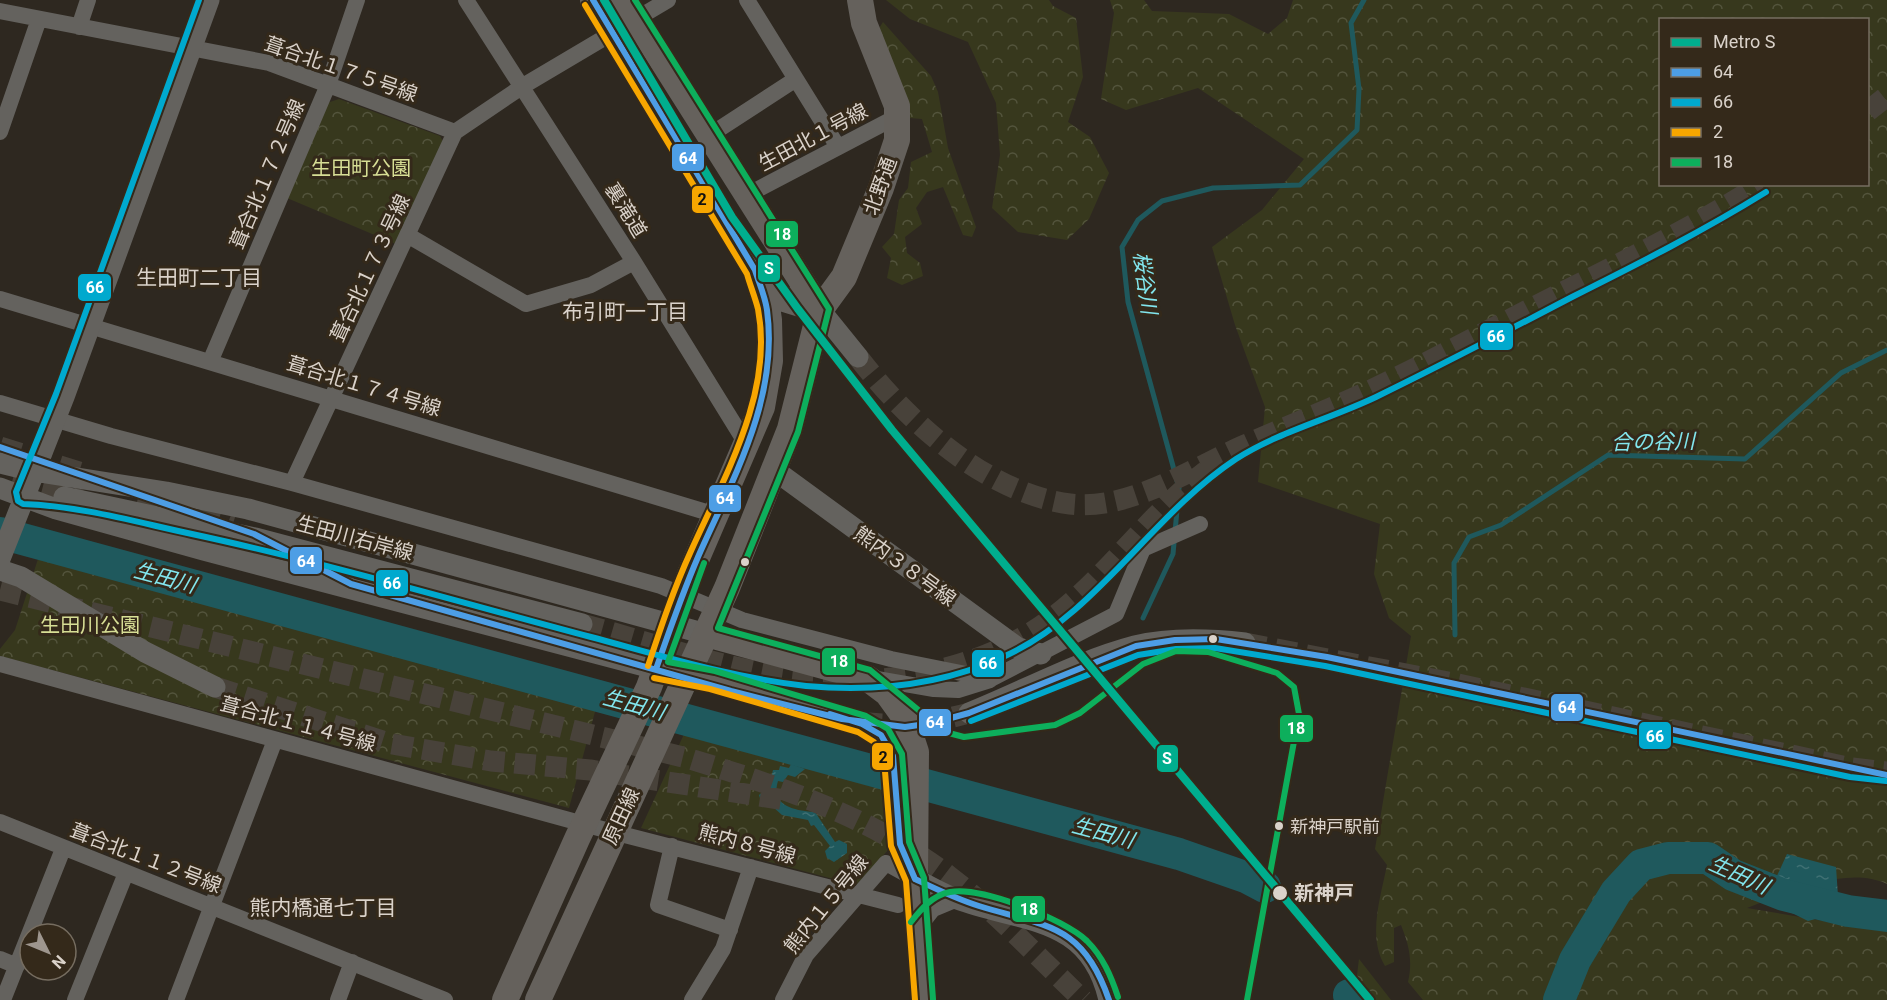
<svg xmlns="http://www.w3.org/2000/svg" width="1887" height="1000" font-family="Roboto,'Noto Sans JP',sans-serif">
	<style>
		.forest { fill: url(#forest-crowns); fill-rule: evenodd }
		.water { fill: url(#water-ripples) }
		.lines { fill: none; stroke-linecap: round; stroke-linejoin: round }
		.stream { stroke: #1f595d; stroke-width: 5 }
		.river { stroke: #1f595d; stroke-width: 32 }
		.tertiary-tunnel { stroke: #48423a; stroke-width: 21; stroke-dasharray: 21 10; stroke-linecap: butt }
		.minor { stroke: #64625e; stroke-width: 16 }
		.tertiary { stroke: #64625e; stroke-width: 21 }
		.primary { stroke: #65615c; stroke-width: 26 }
		.bus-1-casing { stroke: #34291a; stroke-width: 10 }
		.bus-2-casing { stroke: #34291a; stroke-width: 10 }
		.bus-3-casing { stroke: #34291a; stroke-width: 10 }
		.bus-4-casing { stroke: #34291a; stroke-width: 10 }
		.bus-1 { stroke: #4d9ee5; stroke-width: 6 }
		.bus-2 { stroke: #00a9ce; stroke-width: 6 }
		.bus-3 { stroke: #f7a600; stroke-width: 6 }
		.bus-4 { stroke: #0daf5c; stroke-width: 6 }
		.metro-1-casing { stroke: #34291a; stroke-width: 12 }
		.metro-1 { stroke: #00ae8e; stroke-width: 8 }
		.bus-dot { fill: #dad2ca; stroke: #34291a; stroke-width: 2 }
		.labels { text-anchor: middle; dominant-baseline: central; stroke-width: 6; stroke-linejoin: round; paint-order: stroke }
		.bus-label { font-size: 18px; fill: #dad2ca; stroke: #34291a; text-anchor: start }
		.street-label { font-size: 20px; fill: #dad2ca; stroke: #34291a }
		.park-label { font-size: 20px; fill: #d7de95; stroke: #34291a }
		.stop-label { font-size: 20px; font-weight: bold; fill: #dad2ca; stroke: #34291a; text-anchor: start }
		.neighbourhood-label { font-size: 21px; fill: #dad2ca; stroke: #34291a }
		.water-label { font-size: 21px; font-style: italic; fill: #82e6ee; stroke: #34291a }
		.line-badge { stroke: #34291a; stroke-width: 2 }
		.badge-label { font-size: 16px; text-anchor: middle; font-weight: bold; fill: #fff }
		.pale-badge-label { font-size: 16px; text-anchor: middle; font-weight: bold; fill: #111 }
	</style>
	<defs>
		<pattern id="forest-crowns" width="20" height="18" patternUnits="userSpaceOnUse" patternTransform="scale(1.5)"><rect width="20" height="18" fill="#37381d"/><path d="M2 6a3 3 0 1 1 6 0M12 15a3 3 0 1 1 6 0" fill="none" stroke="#53543c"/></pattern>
		<pattern id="water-ripples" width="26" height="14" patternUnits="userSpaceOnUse" patternTransform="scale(1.5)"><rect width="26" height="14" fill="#1f595d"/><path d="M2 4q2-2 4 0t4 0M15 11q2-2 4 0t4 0" fill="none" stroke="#3f7073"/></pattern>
	</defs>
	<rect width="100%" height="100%" fill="#2e2820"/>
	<path class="forest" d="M886,0H1049L1053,6L1076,18L1083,77L1068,122L1090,137L1109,173L1089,219L1067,240L1018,232L992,208L1000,155L996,103L968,42L910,19Z
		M1110,0H1144L1152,11L1229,14L1268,34L1287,18L1293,0H1887V884C1846,865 1786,893 1747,908L1841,924L1887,920V1000H1423L1408,982C1413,961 1409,945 1401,925L1394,928V962L1385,966C1367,937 1381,896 1387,865L1375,849L1411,636L1389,618L1374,574L1380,524L1258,482L1265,407L1235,325L1212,247L1262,210L1304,159L1198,88L1126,110L1101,99L1114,13ZM1660,20H1868V184H1660Z
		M883,22L931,76L938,92L948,148L976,227L972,237L963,235L943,187L927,192L916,208L922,224L905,237L907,253L920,263L923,276L902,285L887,278L891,258L882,247L894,234L899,200L908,188L911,162L932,152L922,119L910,118L891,77L878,30Z
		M339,99L440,136L444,143L396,244L287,198L327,103Z
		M39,556L596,708L569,808L0,656V649L15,630Z
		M685,732L880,782L889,849L856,885L641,828Z
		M1359,959L1391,1000H1354Z"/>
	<path class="water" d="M791,764L805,769L795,777L788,775L783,782L778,781C770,806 795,811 815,812L835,842L839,840L847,844V853L834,862L827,858L825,851L830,846L814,825L811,826L808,820L782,815L772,806L762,805L759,795L769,787L773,770H779L780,766L789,768Z
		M1787,854L1836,867L1838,896L1827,916L1808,921L1766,900Z"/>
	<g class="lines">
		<path class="stream" d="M1143,618L1173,554L1179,488L1128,302L1122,247L1138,220L1162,201L1213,188L1300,185L1357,130L1359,89L1351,23L1364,0
			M1455,635L1454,563L1469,537L1501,525L1608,455L1745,459L1841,373L1887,350"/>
		<path class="river" d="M0,533L1179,854L1248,878L1265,887
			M1349,995L1351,1000
			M1559,1000L1575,960L1616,892L1641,865L1668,858H1708L1733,875L1784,895L1848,911L1887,916"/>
		<path class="tertiary-tunnel" d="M1868,111L1887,96
			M858,357C908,422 986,493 1070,504C1130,511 1192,468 1245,445C1287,426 1331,409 1373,389C1435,359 1496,326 1557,295C1626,260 1696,226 1761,184
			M0,447L82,473
			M12,482L81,500
			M140,493L232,526
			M162,526L229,548
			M288,551L351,584
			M0,590L687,758C779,786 872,817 949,876C997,913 1039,958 1083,1000
			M582,624C645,641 710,664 775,675C868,690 975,676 1052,618C1109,575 1149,514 1206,471
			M1245,643L1458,684L1852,768L1887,772
			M215,687L392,744L491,761L590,770L785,800
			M861,722C902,727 929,724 969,713"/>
		<path class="minor" d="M466,0L634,262L747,445
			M747,0L838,147
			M0,11L269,63L455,132
			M79,27L88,0
			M0,132L39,19
			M710,135L796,79
			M747,195L898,116
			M409,236L526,304L591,285L634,262
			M0,299L716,515
			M210,362L328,85L357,0
			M0,403L111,436L292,483L661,586L742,620L891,659L991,679L1116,614L1143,549L1200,524
			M292,483L455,132L523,86L668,0
			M0,664L613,832L898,905
			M871,678L934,689L958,690L990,680
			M0,822L445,1000
			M672,846L658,905L730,930
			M918,928L933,909L957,899
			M0,959L17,966
			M3,1000L63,849
			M75,1000L126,873
			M176,1000L275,740
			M338,1000L352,962
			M692,1000L723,949L751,867
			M783,1000L806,955L886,863L915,879"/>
		<path class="tertiary" d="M820,310L858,357
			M0,463L33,471L166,492L248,509L706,634
			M773,469L1018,648L1041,654
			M0,488L56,509L203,550L656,669
			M64,497L255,538L582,624
			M0,559L64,397L209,0
			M0,570L21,577L145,652L215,687
			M969,713C1024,691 1078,661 1135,646C1171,637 1210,639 1245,643
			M915,879C928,885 942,894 957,899C1021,923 1090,914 1109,1000"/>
		<path class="primary" d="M624,0L820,310
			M765,293L820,310
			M706,634L867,678L887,693L905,718L916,752L915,879L924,1000
			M671,672L712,680L862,724L881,735L893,756L900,844L903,852
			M505,1000L577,839L649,687L690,574L762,407L770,361L769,320L765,293L755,270L593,0
			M538,1000L727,588L790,429L820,310L844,277L881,188L897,140V106L864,23L860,0"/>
		<g class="bus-1-casing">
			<path id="bus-1" d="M593,0L755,270C759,283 765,296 767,310C779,399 733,478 698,557C682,594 669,632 656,669
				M0,447L254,534L351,584L731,691L842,719L905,727L933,723L969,713L1136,646L1175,640L1216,639L1327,657L1887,775
				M830,714L862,724L881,735L893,756L900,844L915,879
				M915,879C936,889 956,899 979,906C1048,927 1083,924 1109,1000"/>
		</g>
		<g class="bus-2-casing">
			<path id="bus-2" d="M199,0L56,394L16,492L18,501L23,504C80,506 136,522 192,534C327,563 459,602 591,637C662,656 733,678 806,686C873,692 942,685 1003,657C1097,615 1151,515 1236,459C1278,432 1330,419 1376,397C1442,365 1507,331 1572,297C1638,264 1703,231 1766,192
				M971,721L1138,655L1176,649L1215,648L1325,666L1850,777L1886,781"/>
		</g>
		<g class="bus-3-casing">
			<path id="bus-3" d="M585,5L747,274C750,285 755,297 758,309C774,393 724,477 691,551C674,588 661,627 648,666
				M654,678L710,689L858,732L874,742L884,759L891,846L906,881L915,1000"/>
		</g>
		<g class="bus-4-casing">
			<path id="bus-4" d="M635,0L829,309L798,432L718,628L870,670L945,732L964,737L1055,725L1080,713L1143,664L1176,651L1208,652L1277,673L1294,687L1299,714L1247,1000
				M704,563L668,662L715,671L866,716L888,729L902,754L909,842L924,878L933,999
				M911,922C921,909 933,895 950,892C981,886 1064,919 1087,941C1103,957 1111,976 1118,997"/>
		</g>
		<use href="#bus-1" class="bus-1"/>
		<use href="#bus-2" class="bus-2"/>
		<use href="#bus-3" class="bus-3"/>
		<use href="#bus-4" class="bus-4"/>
		<g class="metro-1-casing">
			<path id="metro-1" d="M604,0L732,217L798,309L892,430L1370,1000"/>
		</g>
		<use href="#metro-1" class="metro-1"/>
	</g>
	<g class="bus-dot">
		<circle cx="745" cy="562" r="5"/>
		<circle cx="1213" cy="639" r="5"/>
		<circle cx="1279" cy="826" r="5"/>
		<circle cx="1280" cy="893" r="8"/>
	</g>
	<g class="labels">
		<g class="bus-label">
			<text x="1290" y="826">新神戸駅前</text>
		</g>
		<g class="street-label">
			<text transform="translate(341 69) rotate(19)">葺合北１７５号線</text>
			<text transform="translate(813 137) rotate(-28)">生田北１号線</text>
			<text transform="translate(267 174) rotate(-67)">葺合北１７２号線</text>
			<text transform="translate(880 186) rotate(-70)">北野通</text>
			<text transform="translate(626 210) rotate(58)">裏滝道</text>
			<text transform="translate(370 268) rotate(-65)">葺合北１７３号線</text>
			<text transform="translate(364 386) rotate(17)">葺合北１７４号線</text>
			<text transform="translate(355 538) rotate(15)">生田川右岸線</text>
			<text transform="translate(905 566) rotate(36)">熊内３８号線</text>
			<text transform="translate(298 724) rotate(15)">葺合北１１４号線</text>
			<text transform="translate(621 816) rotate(-65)">原田線</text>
			<text transform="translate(747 844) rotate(15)">熊内８号線</text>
			<text transform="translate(146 858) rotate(21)">葺合北１１２号線</text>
			<text transform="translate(826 904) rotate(-51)">熊内１５号線</text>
		</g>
		<g class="park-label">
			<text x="361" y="168">生田町公園</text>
			<text x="90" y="625">生田川公園</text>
		</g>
		<g class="stop-label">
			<text x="1294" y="893">新神戸</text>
		</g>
		<g class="neighbourhood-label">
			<text x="199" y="278">生田町二丁目</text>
			<text x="625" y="312">布引町一丁目</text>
			<text x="323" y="908">熊内橋通七丁目</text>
		</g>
		<g class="water-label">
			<text transform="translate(1145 283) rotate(82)">桜谷川</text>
			<text transform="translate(1653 442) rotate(-1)">合の谷川</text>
			<text transform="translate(165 578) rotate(15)">生田川</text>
			<text transform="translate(634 705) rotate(15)">生田川</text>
			<text transform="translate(1103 833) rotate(15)">生田川</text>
			<text transform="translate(1739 875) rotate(24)">生田川</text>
		</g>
	</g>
	<g class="line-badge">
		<rect x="671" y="143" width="34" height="29" rx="6" fill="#4d9ee5"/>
		<rect x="691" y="185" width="23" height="29" rx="6" fill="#f7a600"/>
		<rect x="765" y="220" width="34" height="28" rx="6" fill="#0daf5c"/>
		<rect x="757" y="254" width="24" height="29" rx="6" fill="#00ae8e"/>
		<rect x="77" y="273" width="35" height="29" rx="6" fill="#00a9ce"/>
		<rect x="1479" y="322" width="35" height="29" rx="6" fill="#00a9ce"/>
		<rect x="708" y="484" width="34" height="29" rx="6" fill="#4d9ee5"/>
		<rect x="289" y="546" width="34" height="29" rx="6" fill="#4d9ee5"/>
		<rect x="375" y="569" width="34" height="28" rx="6" fill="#00a9ce"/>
		<rect x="821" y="647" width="35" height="29" rx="6" fill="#0daf5c"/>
		<rect x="971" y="649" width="34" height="29" rx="6" fill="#00a9ce"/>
		<rect x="1550" y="693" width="34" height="29" rx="6" fill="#4d9ee5"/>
		<rect x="918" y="708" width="34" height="29" rx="6" fill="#4d9ee5"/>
		<rect x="1279" y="714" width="35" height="29" rx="6" fill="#0daf5c"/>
		<rect x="1638" y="721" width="34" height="29" rx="6" fill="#00a9ce"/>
		<rect x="871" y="742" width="23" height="29" rx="6" fill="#f7a600"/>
		<rect x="1156" y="744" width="23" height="29" rx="6" fill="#00ae8e"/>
		<rect x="1011" y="895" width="35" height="28" rx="6" fill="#0daf5c"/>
	</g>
	<g class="badge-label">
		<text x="688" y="164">64</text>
		<text x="782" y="240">18</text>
		<text x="769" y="274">S</text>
		<text x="95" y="293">66</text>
		<text x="1496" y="342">66</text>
		<text x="725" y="504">64</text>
		<text x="306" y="567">64</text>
		<text x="392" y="589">66</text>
		<text x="839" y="667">18</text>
		<text x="988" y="669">66</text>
		<text x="1567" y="713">64</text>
		<text x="935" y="728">64</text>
		<text x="1296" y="734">18</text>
		<text x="1655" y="742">66</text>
		<text x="1167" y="764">S</text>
		<text x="1029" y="915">18</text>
	</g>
	<g class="pale-badge-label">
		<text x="702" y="205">2</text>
		<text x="883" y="763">2</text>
	</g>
	<rect x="1659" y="18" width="210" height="168" fill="#34291a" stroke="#766d60" stroke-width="1.5"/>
	<rect x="1671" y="38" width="30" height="9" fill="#00ae8e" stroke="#766d60" stroke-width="1.5"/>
	<text x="1713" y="48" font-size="18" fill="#dad2ca">Metro S</text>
	<rect x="1671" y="68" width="30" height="9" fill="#4d9ee5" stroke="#766d60" stroke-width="1.5"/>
	<text x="1713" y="78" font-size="18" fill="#dad2ca">64</text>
	<rect x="1671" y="98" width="30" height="9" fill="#00a9ce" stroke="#766d60" stroke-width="1.5"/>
	<text x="1713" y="108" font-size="18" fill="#dad2ca">66</text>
	<rect x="1671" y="128" width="30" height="9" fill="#f7a600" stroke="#766d60" stroke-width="1.5"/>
	<text x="1713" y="138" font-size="18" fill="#dad2ca">2</text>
	<rect x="1671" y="158" width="30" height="9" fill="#0daf5c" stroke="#766d60" stroke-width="1.5"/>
	<text x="1713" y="168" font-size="18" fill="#dad2ca">18</text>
	<g transform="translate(48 952) rotate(133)"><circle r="28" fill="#34291a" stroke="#766d60" stroke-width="1.5"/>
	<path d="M0-4.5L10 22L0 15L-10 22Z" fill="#9e968e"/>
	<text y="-9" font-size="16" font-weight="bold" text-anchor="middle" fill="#dad2ca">N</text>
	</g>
</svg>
